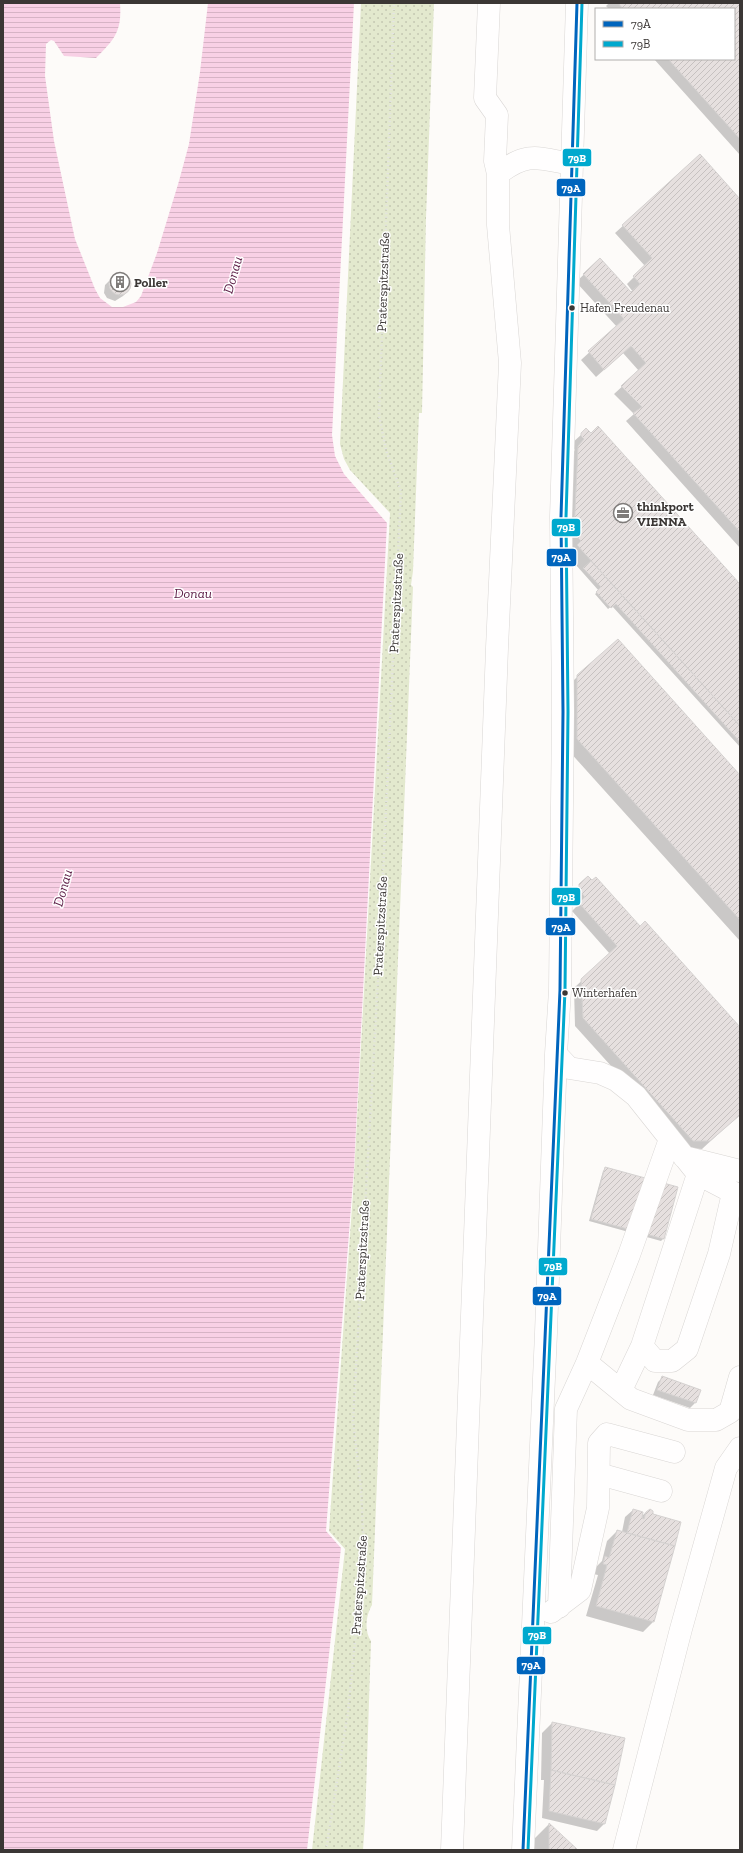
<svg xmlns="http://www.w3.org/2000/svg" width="743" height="1853" font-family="'Zilla Slab',serif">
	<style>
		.park { fill: url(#park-dots) }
		.water { fill: url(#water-rules) }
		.shadow { fill: #0003 }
		.building { fill: url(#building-hatch); stroke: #d5d2d1 }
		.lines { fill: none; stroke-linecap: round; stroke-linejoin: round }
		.minor-casing { stroke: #d9d6d4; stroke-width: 23 }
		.path { stroke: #e4e4e4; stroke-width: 2.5; stroke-dasharray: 1 3; stroke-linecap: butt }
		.minor { stroke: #fffefe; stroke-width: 22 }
		.bus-1-casing { stroke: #fff; stroke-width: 6 }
		.bus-2-casing { stroke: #fff; stroke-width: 6 }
		.bus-1 { stroke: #0065bd; stroke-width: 3 }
		.bus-2 { stroke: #00a9ce; stroke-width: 3 }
		.bus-dot { fill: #3b3735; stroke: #fff; stroke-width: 1.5 }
		.labels { text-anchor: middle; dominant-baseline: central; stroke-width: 3; stroke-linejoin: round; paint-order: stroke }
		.bus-label { font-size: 12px; fill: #3b3735; stroke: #fff; text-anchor: start }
		.poi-label { font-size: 13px; font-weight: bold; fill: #3b3735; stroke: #fff; text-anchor: start }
		.street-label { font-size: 13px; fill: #3b3735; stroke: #fff }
		.water-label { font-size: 14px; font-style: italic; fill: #5a1b44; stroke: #fff }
		.line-badge { stroke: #fff; stroke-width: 1.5 }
		.badge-label { font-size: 11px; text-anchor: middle; font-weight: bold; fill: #fff }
	</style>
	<defs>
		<pattern id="park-dots" width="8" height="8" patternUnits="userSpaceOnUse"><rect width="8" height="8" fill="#e3e9ce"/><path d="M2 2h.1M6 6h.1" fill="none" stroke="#c4c8b2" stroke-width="1.8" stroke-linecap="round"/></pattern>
		<pattern id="water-rules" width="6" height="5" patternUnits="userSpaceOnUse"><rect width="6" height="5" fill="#f8d0e5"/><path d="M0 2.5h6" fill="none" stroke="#d6b3c5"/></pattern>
		<pattern id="building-hatch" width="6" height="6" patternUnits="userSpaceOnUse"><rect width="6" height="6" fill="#e6e0df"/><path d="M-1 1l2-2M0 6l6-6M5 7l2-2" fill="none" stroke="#c6c1c0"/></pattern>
	</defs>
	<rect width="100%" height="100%" fill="#fdfbf9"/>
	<path class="park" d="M361,3H434L426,218L422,413H419L413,571L411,585L413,587L372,1605C366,1615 364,1631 371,1641L365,1822L363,1850H312L345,1549L329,1531L353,1193L390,513L350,470L344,459L340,444Z"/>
	<path class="water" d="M3,3H120C122,31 115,39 96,58L64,56L54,41L51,40L46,44L45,76L54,141L75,239L95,289L100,298L112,307H123L136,302L141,296L157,253L179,181L189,144L200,72L208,3H354L332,435L335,456L344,474L387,523L354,1168L326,1531L341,1548L307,1850H3Z"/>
	<path class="shadow" d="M609,3H740V155L654,59H734V9H609L606,6Z
		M700,156L740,201V548L626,421L634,414L614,394L639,371L623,353L596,377L581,360L617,327L576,282L600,259L631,294L633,292L627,284L645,266L615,233Z
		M116,274H121L129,279L131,285L128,291L123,296L115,301L107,298L104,293L105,285Z
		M582,434L740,586V747L612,606L608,609L595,594L599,591L568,556V457L575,450L571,444Z
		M578,676L740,777V941L568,750V686Z
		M580,885L640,927L740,1028V1114L702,1149L685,1148L575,1026L574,988L610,954L572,911L578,905L572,898V893Z
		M605,1169L663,1239L661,1241L589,1221L603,1171Z
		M663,1377L700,1390L695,1403L690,1408L653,1395L658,1382Z
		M633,1510L640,1518L646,1512L653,1622L643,1632L586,1616L598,1575L593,1574L595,1568L602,1561L607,1541L617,1531L622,1532L625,1517Z
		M552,1723L605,1823L597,1831L542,1818L544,1780H541L542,1733Z
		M549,1824L576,1850H534L535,1838Z"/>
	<path class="building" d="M618,3H740V139L668,59H734V9H623Z
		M700,154L740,199V532L633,413L642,407L621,386L646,363L631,346L604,370L588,351L624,319L583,274L600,258L631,292L640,284L633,276L652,258L622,225Z
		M109 284a11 11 0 1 1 22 0a11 11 0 1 1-22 0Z
		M598,426L740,584V726L577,545L581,541L574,534L578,446L584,439L581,436V433L586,428L591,433Z
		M591,561L740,726V742L616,604L611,608L596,592L601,587L583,568Z
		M618,639L740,775V920L577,739V675Z
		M588,876L592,880L596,877L640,926L645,921L740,1027V1115L710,1141H693L583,1018L581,979L617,946L579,903L585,897L579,890V884Z
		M605,1167L678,1187L664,1239L591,1219Z
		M662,1376L701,1390L696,1403L657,1390Z
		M633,1509L643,1512L642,1518L644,1519L646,1512L650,1509L653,1511V1514L681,1522L675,1546L627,1533Z
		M617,1530L675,1546L654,1622L596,1606L607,1565L603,1564L605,1556L609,1558Z
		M552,1722L625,1738L615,1785L551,1770Z
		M551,1770L615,1785L605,1824L549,1811Z
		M549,1823L578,1850H549Z"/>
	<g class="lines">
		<g class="minor-casing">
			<path id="minor" d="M498,174C527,151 538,158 571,164
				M556,1054L569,1068L600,1073L616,1080L636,1096L698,1174L740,1196
				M684,1157L740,1171
				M642,1346L655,1361H672L687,1349L719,1254L733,1193
				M587,1363L631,1399L688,1420H716L730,1412L740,1377
				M621,1390L642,1346L698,1174
				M599,1474L661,1491
				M559,1607L566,1409L587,1363L629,1255L670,1139
				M551,1612L580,1590L598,1508L599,1443L607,1434L674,1452
				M452,1850L497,648L510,363L498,225V174L495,161L497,115L485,98L489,3
				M523,1850L546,1333L556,1054L560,990L563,712L561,517L577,3
				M624,1850L681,1629L726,1468L740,1448"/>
		</g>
		<path class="path" d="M326,1850L348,1712L364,1551L361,1488L353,1421L378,979L401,491L386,450L379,415L394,3"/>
		<use href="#minor" class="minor"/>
		<g class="bus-1-casing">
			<path id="bus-1" d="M523,1850L560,990L563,712L561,517L577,3"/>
		</g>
		<g class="bus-2-casing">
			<path id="bus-2" d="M528,1850L565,990L568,712L566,517L582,3"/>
		</g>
		<use href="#bus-1" class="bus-1"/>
		<use href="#bus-2" class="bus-2"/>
	</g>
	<defs>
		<g id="building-ring" transform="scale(1)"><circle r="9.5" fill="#fff" stroke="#7f7c7a" stroke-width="1.5"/><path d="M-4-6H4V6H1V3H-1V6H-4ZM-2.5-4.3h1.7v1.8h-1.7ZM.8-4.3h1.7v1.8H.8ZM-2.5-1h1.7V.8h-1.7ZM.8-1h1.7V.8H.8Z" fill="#7f7c7a"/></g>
		<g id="office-ring" transform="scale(1)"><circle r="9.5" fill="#fff" stroke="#7f7c7a" stroke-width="1.5"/><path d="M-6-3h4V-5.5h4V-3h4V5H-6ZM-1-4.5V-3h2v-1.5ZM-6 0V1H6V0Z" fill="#7f7c7a"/></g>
	</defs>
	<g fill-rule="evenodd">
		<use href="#building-ring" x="120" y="282"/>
		<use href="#office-ring" x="623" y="513"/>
	</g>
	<g class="bus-dot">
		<circle cx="572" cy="308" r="3.5"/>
		<circle cx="565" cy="993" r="3.5"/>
	</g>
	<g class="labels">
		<g class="bus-label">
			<text x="580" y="308">Hafen Freudenau</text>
			<text x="572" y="993">Winterhafen</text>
		</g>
		<g class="poi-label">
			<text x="134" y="282">Poller</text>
			<text x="637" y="506">thinkport<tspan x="637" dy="15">VIENNA</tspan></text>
		</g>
		<g class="street-label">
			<text transform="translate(383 282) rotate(-88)">Praterspitzstraße</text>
			<text transform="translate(396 603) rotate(-87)">Praterspitzstraße</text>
			<text transform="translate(380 926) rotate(-87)">Praterspitzstraße</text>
			<text transform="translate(362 1250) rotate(-87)">Praterspitzstraße</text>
			<text transform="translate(359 1585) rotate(-86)">Praterspitzstraße</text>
		</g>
		<g class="water-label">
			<text transform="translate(233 275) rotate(-74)">Donau</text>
			<text x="193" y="593">Donau</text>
			<text transform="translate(63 888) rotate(-74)">Donau</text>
		</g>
	</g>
	<g class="line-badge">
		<rect x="562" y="148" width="30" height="19" rx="4" fill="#00a9ce"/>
		<rect x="556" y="178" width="30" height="19" rx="4" fill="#0065bd"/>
		<rect x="551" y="518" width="30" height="19" rx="4" fill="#00a9ce"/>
		<rect x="546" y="548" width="31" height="19" rx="4" fill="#0065bd"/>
		<rect x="551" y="887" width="30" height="19" rx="4" fill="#00a9ce"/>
		<rect x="545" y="917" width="31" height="19" rx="4" fill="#0065bd"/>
		<rect x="538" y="1257" width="30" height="19" rx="4" fill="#00a9ce"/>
		<rect x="532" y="1286" width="30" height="20" rx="4" fill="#0065bd"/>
		<rect x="522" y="1626" width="30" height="19" rx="4" fill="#00a9ce"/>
		<rect x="516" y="1656" width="30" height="19" rx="4" fill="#0065bd"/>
	</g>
	<g class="badge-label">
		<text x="577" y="162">79B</text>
		<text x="571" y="192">79A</text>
		<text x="566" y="531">79B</text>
		<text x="561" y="561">79A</text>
		<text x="566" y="901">79B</text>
		<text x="561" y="931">79A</text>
		<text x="553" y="1270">79B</text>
		<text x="547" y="1300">79A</text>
		<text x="537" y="1639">79B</text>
		<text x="531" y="1669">79A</text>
	</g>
	<rect width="743" height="1853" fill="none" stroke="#3b3735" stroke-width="8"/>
	<rect x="595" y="8" width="140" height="52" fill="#ffffff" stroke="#b1afae"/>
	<rect x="603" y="21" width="20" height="6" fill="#0065bd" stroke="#b1afae"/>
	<text x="631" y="28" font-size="12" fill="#3b3735">79A</text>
	<rect x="603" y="41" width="20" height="6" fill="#00a9ce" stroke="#b1afae"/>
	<text x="631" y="48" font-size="12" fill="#3b3735">79B</text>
</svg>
